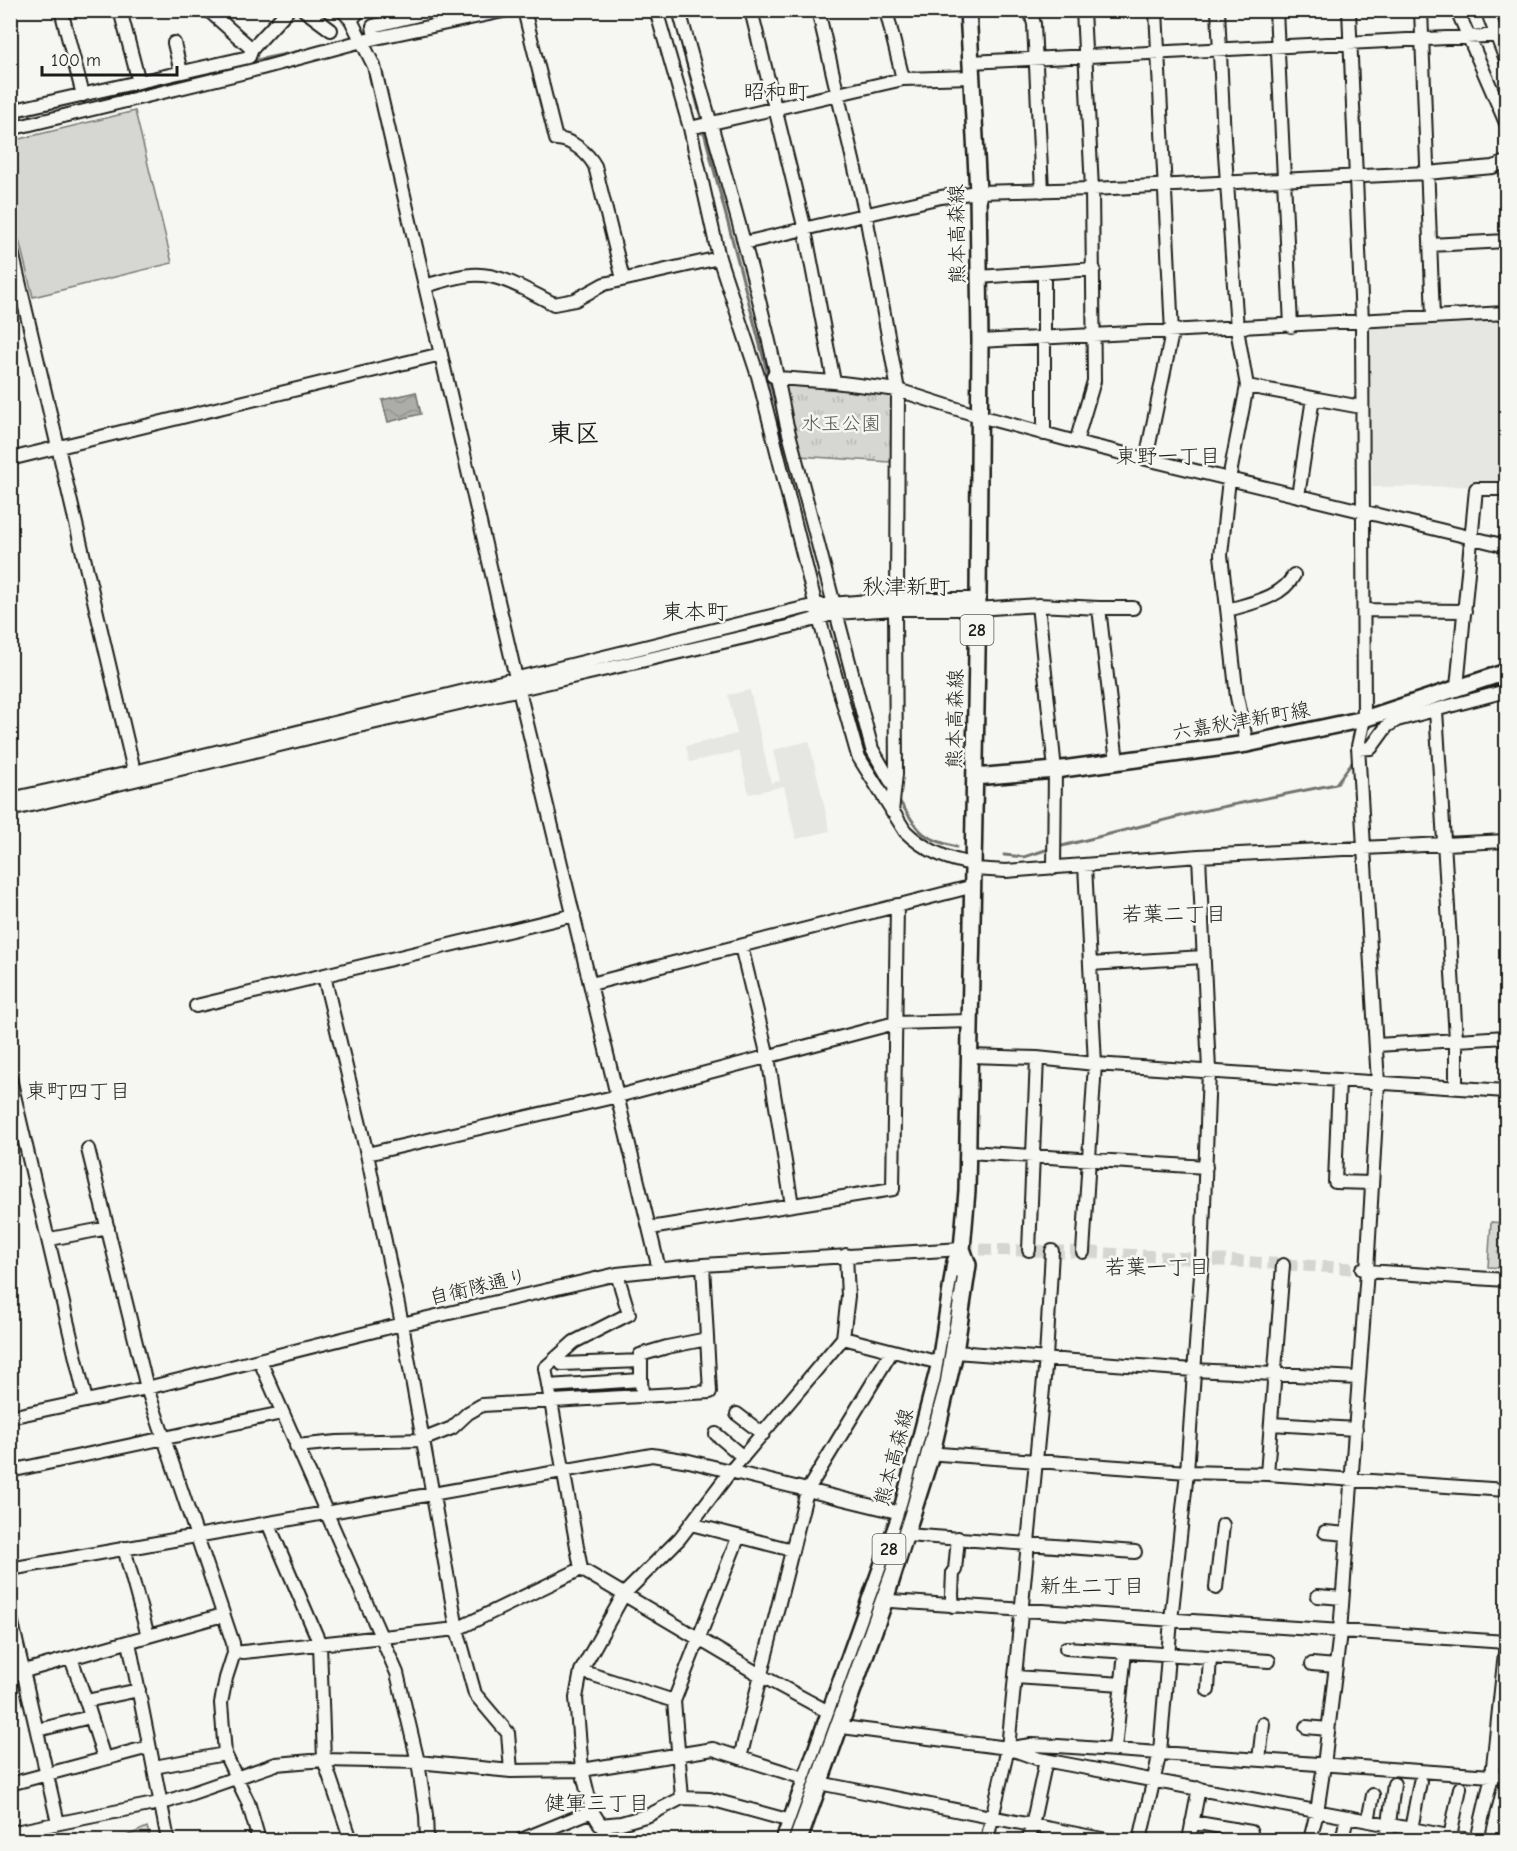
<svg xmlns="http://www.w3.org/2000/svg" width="1517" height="1851" font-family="'Comic Neue','Klee One',sans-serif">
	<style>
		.built { fill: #e6e6e2 }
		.grass { fill: url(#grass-tufts); stroke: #797977; stroke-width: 1.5 }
		.garden { fill: #d6d6d2; stroke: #797977; stroke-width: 1.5 }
		.water { fill: url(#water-waves); stroke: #727271; stroke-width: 1.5 }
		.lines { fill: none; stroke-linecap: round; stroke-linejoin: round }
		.stream { stroke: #727271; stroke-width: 3 }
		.minor-tunnel { stroke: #d5d5d2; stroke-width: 12; stroke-dasharray: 12 6; stroke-linecap: butt }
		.minor-casing { stroke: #1c1c1c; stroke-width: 16 }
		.major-casing { stroke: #1c1c1c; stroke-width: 20 }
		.minor { stroke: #f6f6f2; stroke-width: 12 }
		.major { stroke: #f6f6f2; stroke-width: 15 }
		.tram { stroke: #1c1c1c; stroke-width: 1.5 }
		.labels { text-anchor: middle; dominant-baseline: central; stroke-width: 5; stroke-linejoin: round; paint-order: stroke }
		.shield { fill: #f6f6f2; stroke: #5d5d5c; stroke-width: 1.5 }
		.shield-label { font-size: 18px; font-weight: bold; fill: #1c1c1c }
		.street-label { font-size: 20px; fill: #1c1c1c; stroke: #f6f6f2 }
		.park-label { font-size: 20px; fill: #545453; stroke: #f6f6f2 }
		.neighbourhood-label { font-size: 21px; fill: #1c1c1c; stroke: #f6f6f2 }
		.quarter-label { font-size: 22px; fill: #1c1c1c; stroke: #f6f6f2 }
		.district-label { font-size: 26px; font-weight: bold; fill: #1c1c1c; stroke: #f6f6f2 }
	</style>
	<defs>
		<pattern id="grass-tufts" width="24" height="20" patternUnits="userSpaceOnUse" patternTransform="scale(1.5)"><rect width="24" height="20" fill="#d6d6d2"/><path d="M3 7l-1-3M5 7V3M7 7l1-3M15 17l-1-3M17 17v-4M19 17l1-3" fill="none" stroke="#b7b7b4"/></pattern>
		<pattern id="water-waves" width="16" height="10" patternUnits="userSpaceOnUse" patternTransform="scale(1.5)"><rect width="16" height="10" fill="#acaca9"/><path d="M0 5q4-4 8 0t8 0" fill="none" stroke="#939391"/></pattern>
	</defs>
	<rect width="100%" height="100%" fill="#f6f6f2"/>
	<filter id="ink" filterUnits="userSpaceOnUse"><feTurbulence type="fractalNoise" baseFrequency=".0167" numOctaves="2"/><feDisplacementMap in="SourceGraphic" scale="12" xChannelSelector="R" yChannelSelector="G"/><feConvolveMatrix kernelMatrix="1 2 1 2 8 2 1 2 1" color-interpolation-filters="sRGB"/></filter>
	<g filter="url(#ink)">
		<path class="built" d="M1506,318V486L1372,487L1370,328L1373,325Z
			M750,690L771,783L780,781L773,750L809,741L830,831L796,839L784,786L749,794L739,751L690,762L686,746L737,734L728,695Z"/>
		<path class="grass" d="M786,383L892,394L893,398V457L890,462L799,456L782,385Z
			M1491,1222L1506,1223V1268L1488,1267Z
			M147,1827L151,1840H120V1839Z"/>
		<path class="garden" d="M135,111L172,263L33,297L11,207V141Z"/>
		<path class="water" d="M416,392L421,414L388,422L382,400Z"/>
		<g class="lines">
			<path class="stream" d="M673,10L702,122
				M448,17L473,10
				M252,61L310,49
				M10,118L85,100
				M703,128L780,421
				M813,549L827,601
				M831,619L867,756L879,772
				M1463,696L1506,683
				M1365,745L1381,723L1385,721
				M898,799C920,831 916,836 956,847
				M1058,847L1197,812L1336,784L1354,760
				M1004,855L1024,857L1052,848"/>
			<path class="minor-tunnel" d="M962,1249L1083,1252L1361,1269"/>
			<g class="minor-casing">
				<path id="minor" d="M61,10L83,95
					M120,10L139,82
					M208,10L252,49
					M304,10L331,30
					M342,10L351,20L374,66L516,678L659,1269
					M524,10L556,139C571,139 588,153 595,166L623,279
					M656,10L690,128L719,258L758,376L819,618L858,756L905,831C924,850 947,860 974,864
					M679,10C716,147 760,283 786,422L872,749L894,787
					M751,10L805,230L834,382
					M818,10L866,216L898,390L897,599L895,609L896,774L892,812
					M886,10L903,79
					M1030,10L1034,24L1042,191
					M1218,10L1224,139L1237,329L1247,386L1229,479L1221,555L1237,697L1247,744
					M1276,10L1291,326
					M1421,10L1433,317
					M1457,10L1506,123
					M1487,10L1506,60
					M351,20L360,10
					M375,38L373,26L439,10
					M174,43L181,72
					M970,62L1506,35
					M10,111L249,57L252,49L288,10
					M690,128L903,79L971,77
					M10,129L262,68L362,41L508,10
					M10,243L136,779
					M744,243L941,197L978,192L1092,189L1427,173L1493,167L1506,162
					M1430,245L1506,241
					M1044,274V434
					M979,277L1094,269
					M425,286C440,282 456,276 471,275C500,272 529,292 554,304L575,300L604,284L719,258
					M980,341L1506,313
					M773,376L778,378L834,382L898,390L979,416L1076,442L1506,546
					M1247,386L1361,407
					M1076,442L1094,381L1092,189L1083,10
					M10,459L441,354
					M1146,459L1172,333L1156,10
					M1298,496L1313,398
					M1038,605L1055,770L1054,868
					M1099,608H1133
					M1228,610C1251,603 1282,598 1294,575
					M1364,610L1465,611
					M1457,687L1476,489H1506
					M1436,710L1456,1039V1087
					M1358,749L1371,748L1387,726L1397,720L1506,691
					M10,799L134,772L816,605L897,599H978
					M10,810L346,729L788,627L836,613L895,609H977L1038,605L1099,608L1117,762
					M974,869L1006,871L1199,856L1506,841
					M741,946L768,1057L792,1205
					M1090,964L1203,957
					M324,976L367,1154L618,1096L895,1023L971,1021
					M591,984L974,886
					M196,1006L574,915
					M1377,1045L1506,1037
					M970,1056L1037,1058L1095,1064L1506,1091
					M10,1078L86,1401
					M1339,1080L1335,1182L1372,1183
					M88,1149L147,1388L233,1643L234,1653L226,1678L221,1703L225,1754L248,1802L259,1840
					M968,1152L1206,1167
					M367,1154L402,1324L457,1629L475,1694L508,1733L511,1771
					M650,1228L893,1189L897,905
					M50,1239L108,1228
					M1029,1250L1037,1058
					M1083,1252L1095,1064L1085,865
					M1362,1269L1367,1271L1506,1280
					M617,1274L629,1314L574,1342L545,1368L581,1569L760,1675L836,1716
					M843,1338L940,1363L955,1352L1193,1370L1359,1378
					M557,1357L562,1364L641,1361V1380
					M260,1361L397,1673L418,1762L426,1815L427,1840
					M641,1361L640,1355L667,1347L707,1339
					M548,1386L641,1380L642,1395
					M737,1414L763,1434
					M10,1417L147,1388L402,1324L617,1274L703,1265L962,1249
					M1271,1424L1356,1429
					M716,1434L743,1457
					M296,1446L337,1442L422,1440L452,1428L468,1413L482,1405L710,1392L703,1265
					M926,1453L1187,1472L1267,1474L1506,1490
					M10,1471L282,1413
					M1267,1474L1283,1265
					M268,1523L320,1644L324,1760L351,1840
					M691,1524L792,1550
					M1325,1532L1347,1534
					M907,1535L1135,1552
					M124,1548L148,1636
					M10,1569L652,1455L689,1461L909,1515
					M1216,1588L1223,1525
					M1318,1596L1342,1598
					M876,1600L1506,1642
					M953,1606L952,1595L953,1572L955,1570L958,1538
					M10,1614L58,1823
					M129,1642L168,1840
					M1066,1648L1210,1657L1208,1690
					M234,1653L457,1629L581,1569
					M1210,1657L1269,1661
					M71,1658L86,1701L139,1690
					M1312,1664L1336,1666
					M581,1671L674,1701
					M10,1675L223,1615
					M1015,1677L1122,1684
					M86,1701L104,1758
					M834,1726L1008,1748L1039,1759L1470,1840
					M1306,1727L1328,1729
					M38,1730L90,1717
					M1011,1748L1031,1745L1058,1746L1506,1777
					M1115,1749L1125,1652
					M740,1758L807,1491L892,1351
					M1259,1760L1263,1724
					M154,1767L225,1754
					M10,1784L149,1747
					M682,1798L674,1701L738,1538
					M1368,1821L1373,1795
					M1192,1822L1251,1832
					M600,1825L621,1823L649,1815L682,1798L710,1799L791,1821
					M10,1833L169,1801L276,1764L324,1760L418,1762L511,1771L582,1770L713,1749L819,1783L1107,1840
					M1450,1837L1460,1788
					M521,1840L592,1811
					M610,1840L592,1811L582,1770L576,1698L581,1671L624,1594L680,1538L730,1472L843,1338L848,1296L846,1255
					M987,1840L1008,1748L1046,1358L1052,1251
					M1029,1840L1046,1760
					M1140,1840L1160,1752L1171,1620L1187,1472L1202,1260L1209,1070L1199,856
					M1189,1840L1199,1788
					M1310,1840L1317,1812L1324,1765L1340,1632L1367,1271L1378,1083L1358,746L1364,719L1362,322L1349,10
					M1342,1840L1347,1817
					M1387,1840L1394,1784
					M1409,1840L1420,1782
					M1477,1840L1492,1776L1506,1643"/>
			</g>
			<g class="major-casing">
				<path id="major" d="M975,777L1055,770L1247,744L1364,719L1506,672
					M784,1840L901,1513L940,1363L955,1262L962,1249L967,1191L978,599L980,341L978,192L968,10
					M799,1840L885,1600L932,1452L955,1352L968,1265L962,1249"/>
			</g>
			<use href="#minor" class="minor"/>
			<use href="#major" class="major"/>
			<path class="tram" d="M788,1840L886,1569L907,1504L940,1382L957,1278"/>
		</g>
	</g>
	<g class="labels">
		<g class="shield">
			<rect x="960.5" y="615" width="33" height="30" rx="4.5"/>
			<rect x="872.5" y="1534" width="33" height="30" rx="4.5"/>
		</g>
		<g class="shield-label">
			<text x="977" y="630">28</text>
			<text x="889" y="1549">28</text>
		</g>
		<g class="street-label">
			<text transform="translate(957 234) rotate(-91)">熊本高森線</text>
			<text transform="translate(955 719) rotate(-89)">熊本高森線</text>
			<text transform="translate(1241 721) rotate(-10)">六嘉秋津新町線</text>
			<text transform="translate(478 1287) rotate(-13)">自衛隊通り</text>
			<text transform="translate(894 1457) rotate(-75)">熊本高森線</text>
		</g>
		<g class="park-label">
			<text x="841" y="423">水玉公園</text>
		</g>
		<g class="neighbourhood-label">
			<text x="1168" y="456">東野一丁目</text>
			<text x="1174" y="914">若葉二丁目</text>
			<text x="78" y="1091">東町四丁目</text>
			<text x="1157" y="1267">若葉一丁目</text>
			<text x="1092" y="1586">新生二丁目</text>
			<text x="597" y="1803">健軍三丁目</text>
		</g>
		<g class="quarter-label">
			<text x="776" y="92">昭和町</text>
			<text x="906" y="587">秋津新町</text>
			<text x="695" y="612">東本町</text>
		</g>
		<g class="district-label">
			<text x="574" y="434">東区</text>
		</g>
	</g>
	<rect width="1517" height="1851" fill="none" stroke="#f6f6f2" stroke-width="36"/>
	<rect x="18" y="18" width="1481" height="1815" fill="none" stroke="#1c1c1c" stroke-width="2" filter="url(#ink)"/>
	<path d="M42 66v9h135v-9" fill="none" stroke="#1c1c1c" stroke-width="3"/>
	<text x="51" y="66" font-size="18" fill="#1c1c1c" stroke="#f6f6f2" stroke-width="4.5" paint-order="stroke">100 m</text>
</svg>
